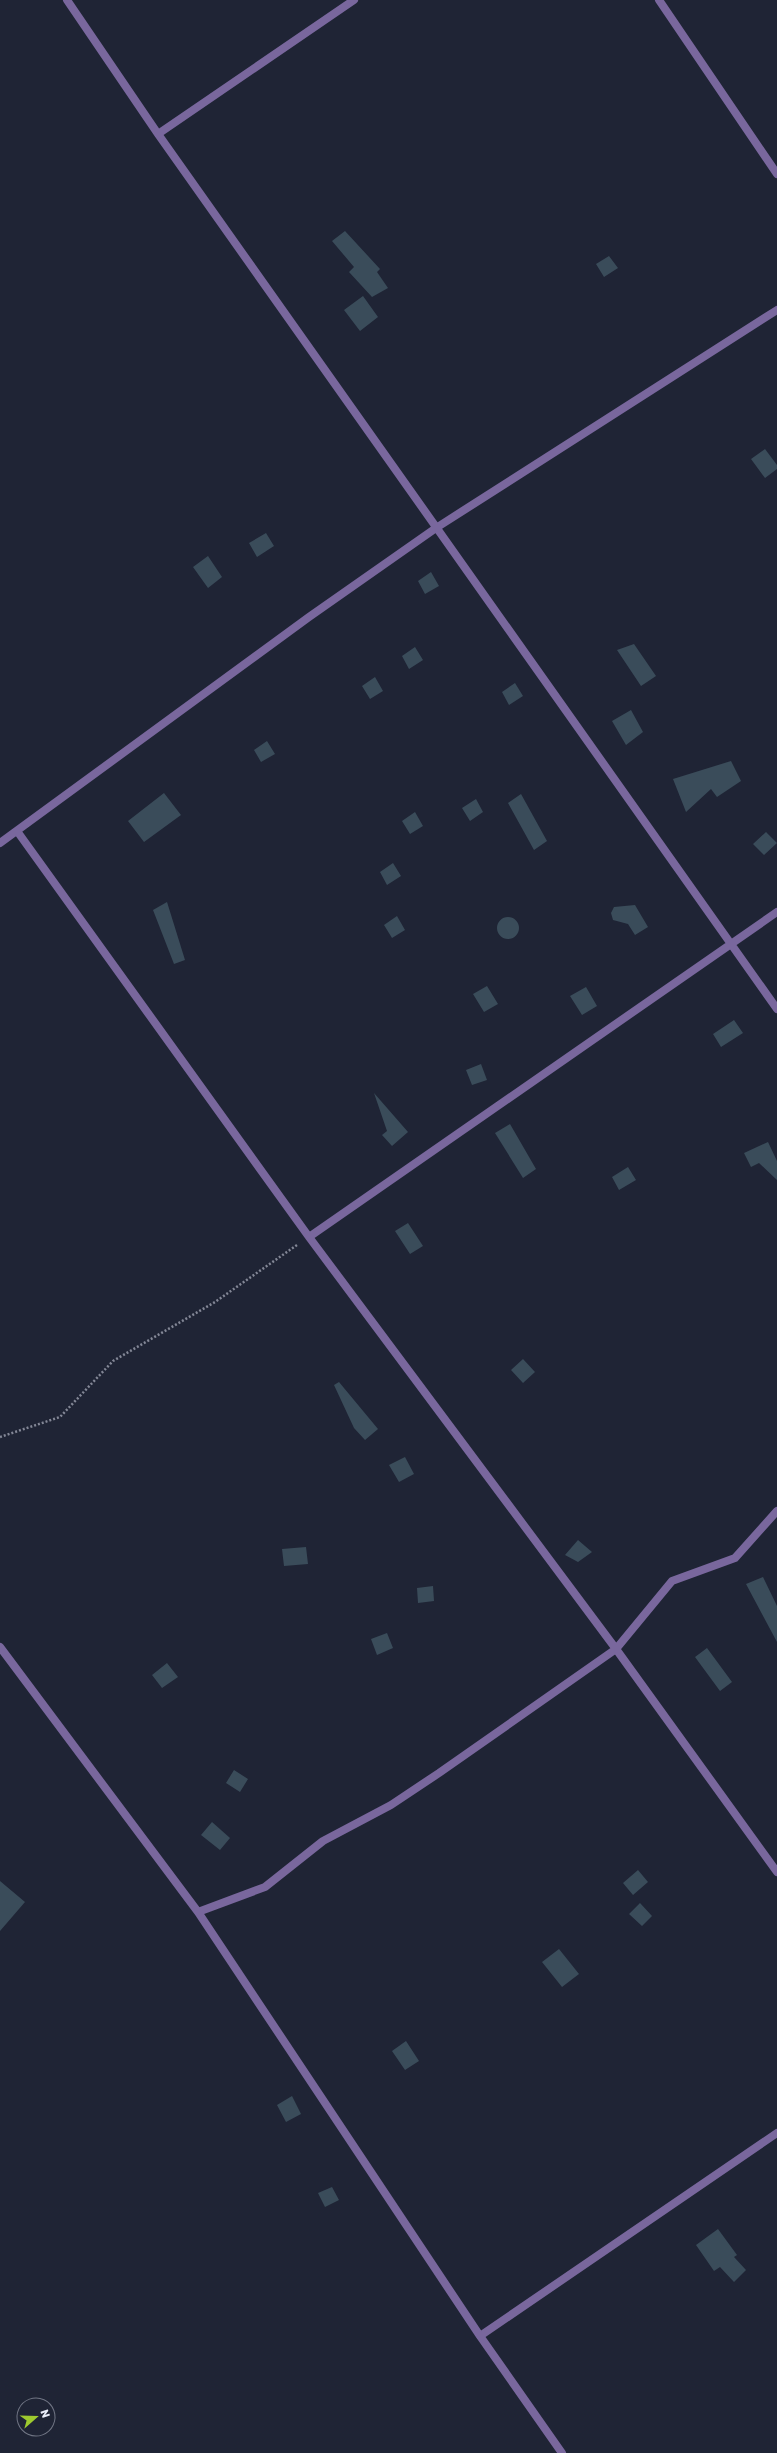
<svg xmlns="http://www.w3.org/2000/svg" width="777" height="2453" font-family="Rubik,sans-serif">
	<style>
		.building { fill: #3a4c5a }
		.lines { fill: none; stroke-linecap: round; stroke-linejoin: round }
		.path { stroke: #838796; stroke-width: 2.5; stroke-dasharray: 2 2; stroke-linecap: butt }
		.street { stroke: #79679d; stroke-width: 8 }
	</style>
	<rect width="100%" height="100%" fill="#1f2435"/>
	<path class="building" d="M345,231L380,269L377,272L388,288L372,297L349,272L354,267L332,241Z
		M609,256L618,268L604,277L596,264Z
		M363,296L378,317L360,331L344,310Z
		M765,449L777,465V469L765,478L751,459Z
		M266,533L274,546L257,557L249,543Z
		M208,556L222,577L208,588L193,567Z
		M431,572L439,586L425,594L418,581Z
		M634,644L656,676L641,686L617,650Z
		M415,647L423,660L409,669L402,656Z
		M375,677L383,691L370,699L362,686Z
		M515,683L523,696L509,705L502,692Z
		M631,710L643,732L626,745L612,721Z
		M267,741L275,754L261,762L254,750Z
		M731,761L741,781L717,797L711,789L686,812L673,779Z
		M164,793L181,815L144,842L128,821Z
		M521,794L547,841L534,850L508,803Z
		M476,799L483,812L470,821L462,808Z
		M415,812L423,826L410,834L402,821Z
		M766,832L777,843L764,855L753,844Z
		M393,863L401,876L387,885L380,872Z
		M167,902L185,960L174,964L153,910Z
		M635,905L648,927L635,935L628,924L613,920L611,913L614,907Z
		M397,916L405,930L392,938L384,925Z
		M497 928a11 11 0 1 1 22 0a11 11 0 1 1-22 0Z
		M487,986L498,1004L484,1012L473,994Z
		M586,987L597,1006L582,1015L570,996Z
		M734,1020L743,1033L721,1047L713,1034Z
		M481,1064L487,1080L472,1085L466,1070Z
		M374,1093L408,1132L392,1146L382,1135L387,1131Z
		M510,1124L536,1169L523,1178L495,1133Z
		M768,1142L777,1161V1180L759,1163L751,1167L744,1153Z
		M628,1167L636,1180L619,1190L612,1177Z
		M408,1223L423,1246L410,1254L395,1231Z
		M523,1359L535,1372L523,1383L511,1370Z
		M339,1382L378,1429L365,1440L354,1428L334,1385Z
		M405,1457L414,1474L399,1482L389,1465Z
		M578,1540L592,1552L578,1562L565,1555Z
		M306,1547L308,1564L284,1566L282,1549Z
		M763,1577L777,1606V1642L746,1584Z
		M433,1586L434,1601L418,1603L417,1588Z
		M387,1633L393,1648L377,1655L371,1639Z
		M707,1648L732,1682L720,1691L695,1657Z
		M167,1663L178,1677L162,1688L152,1675Z
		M234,1770L248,1779L240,1792L226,1783Z
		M212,1822L230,1838L220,1850L201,1835Z
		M638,1870L648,1882L633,1895L623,1883Z
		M0,1881L25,1902L0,1931Z
		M640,1903L652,1916L642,1926L629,1914Z
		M559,1949L579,1974L562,1987L542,1962Z
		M406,2041L419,2061L405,2070L392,2051Z
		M292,2096L301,2114L286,2122L277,2105Z
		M332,2187L339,2200L325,2207L318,2193Z
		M718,2229L737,2255L734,2257L746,2270L734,2282L720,2267L714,2271L696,2245Z"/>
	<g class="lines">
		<path class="path" d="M0,1437L60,1417L113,1361L215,1302L297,1245"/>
		<path class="street" d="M67,0L158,134L777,1009
			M659,0L777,174
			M158,134L354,0
			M17,831L309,1237L616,1649L777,1872
			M0,843L309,617L436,528L777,310
			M309,1237L777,912
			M0,1647L198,1912L480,2336L562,2453
			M198,1912L265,1887L323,1841L391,1805L439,1773L616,1649L672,1581L735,1558L777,1511
			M480,2336L777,2133"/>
	</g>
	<g transform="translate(36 2417) rotate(70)"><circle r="19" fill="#1f2435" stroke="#707584"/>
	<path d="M0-3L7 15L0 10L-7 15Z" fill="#9eca2f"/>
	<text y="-6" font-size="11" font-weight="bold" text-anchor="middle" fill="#eaeefa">N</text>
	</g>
</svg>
